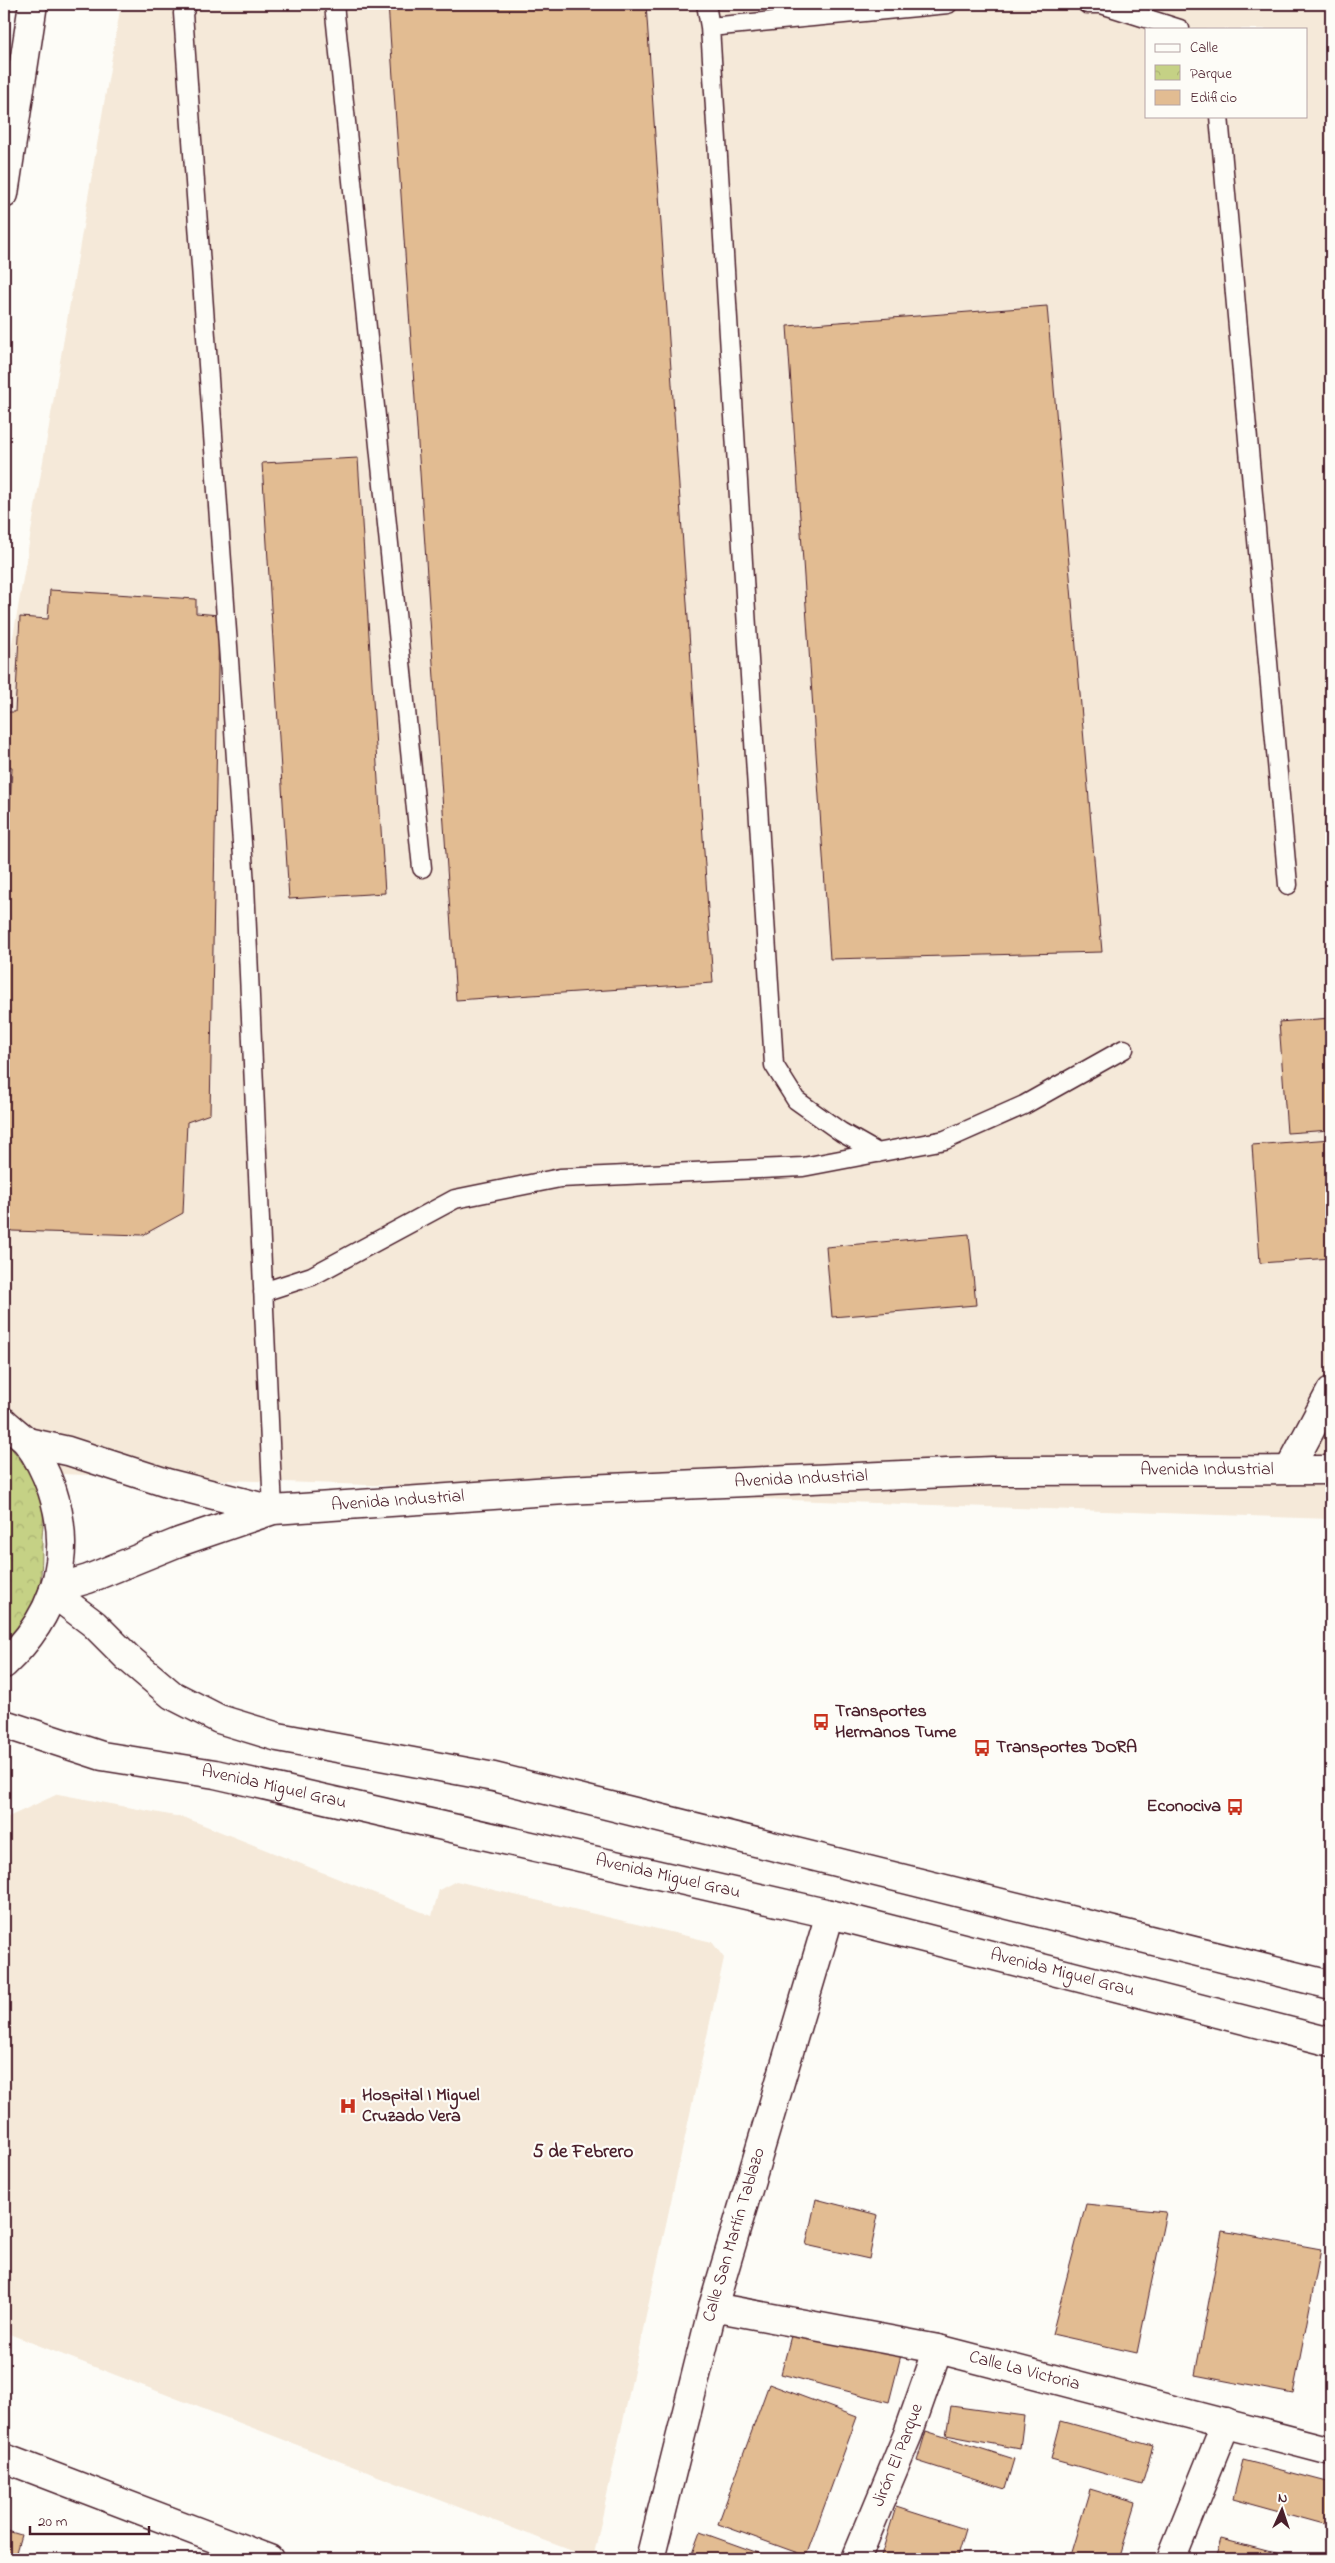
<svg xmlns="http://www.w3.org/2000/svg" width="1335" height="2563" font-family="'Indie Flower',sans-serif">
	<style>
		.built { fill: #f5e9d9; fill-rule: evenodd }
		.park { fill: url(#park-crowns); stroke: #887858 }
		.building { fill: #e2bc92; stroke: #4a1f2b }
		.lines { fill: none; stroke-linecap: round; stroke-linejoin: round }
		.lane-casing { stroke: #4a1f2b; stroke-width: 21 }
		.street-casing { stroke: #4a1f2b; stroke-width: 31 }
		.secondary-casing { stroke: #4a1f2b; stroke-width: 31 }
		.primary-casing { stroke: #4a1f2b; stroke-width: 31 }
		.highway-casing { stroke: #4a1f2b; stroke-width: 31 }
		.lane { stroke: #fdfcf7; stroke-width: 18 }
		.street { stroke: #fdfcf7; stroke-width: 28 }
		.secondary { stroke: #fdfcf7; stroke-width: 28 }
		.primary { stroke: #fdfcf7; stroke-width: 28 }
		.highway { stroke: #fdfcf7; stroke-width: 28 }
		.labels { text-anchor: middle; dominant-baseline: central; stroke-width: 4.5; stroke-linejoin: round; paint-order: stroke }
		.street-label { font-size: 18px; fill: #4a1f2b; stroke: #fdfcf7 }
		.poi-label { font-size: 18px; font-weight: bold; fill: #4a1f2b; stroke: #fdfcf7; text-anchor: start }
		.neighbourhood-label { font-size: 19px; font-weight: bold; fill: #4a1f2b; stroke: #fdfcf7 }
	</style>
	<defs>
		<pattern id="park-crowns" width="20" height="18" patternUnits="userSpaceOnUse" patternTransform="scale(1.25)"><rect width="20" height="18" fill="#c5d185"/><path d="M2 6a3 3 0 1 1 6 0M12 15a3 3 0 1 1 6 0" fill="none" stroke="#abb373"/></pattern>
	</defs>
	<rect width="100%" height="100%" fill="#fdfcf7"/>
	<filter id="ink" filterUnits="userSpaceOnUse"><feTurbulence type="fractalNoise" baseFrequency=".02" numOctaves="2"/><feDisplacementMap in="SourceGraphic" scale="10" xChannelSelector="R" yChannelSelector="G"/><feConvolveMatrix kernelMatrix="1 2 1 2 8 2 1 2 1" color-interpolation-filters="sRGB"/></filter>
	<g filter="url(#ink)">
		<path class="built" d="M121,4H1331V1519L4,1472V690ZM1146,29H1306V116H1146Z
			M58,1794L186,1818L432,1916L439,1890L456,1881L712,1942L724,1958L593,2559L4,2332V1819Z"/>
		<path class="park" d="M4,1440C22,1459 35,1480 42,1506C45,1516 42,1530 42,1540C42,1584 41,1615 4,1643Z"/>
		<path class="building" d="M388,4H646L713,983L456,1000Z
			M1047,306L1102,952L830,959L787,326Z
			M358,458L385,893L289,899L262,463Z
			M50,590L196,599V613L219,615L210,1114L187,1122L183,1213L143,1235L12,1231L4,1226V809H10L12,767L4,766V712H15L20,617L48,619Z
			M1331,1018V1130L1287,1133L1279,1022Z
			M1331,1139V1258L1260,1263L1252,1145Z
			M969,1234L976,1305L832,1317L826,1247Z
			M816,2199L878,2215L869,2259L806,2245Z
			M1086,2204L1166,2212L1137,2353L1052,2334Z
			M1222,2231L1321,2249L1293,2394L1195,2375Z
			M793,2328L901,2355L889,2402L781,2374Z
			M769,2384L857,2417L806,2556L718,2524Z
			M951,2406L1024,2416L1020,2449L946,2435Z
			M1061,2421L1153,2446L1142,2484L1051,2459Z
			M926,2431L1014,2459L1005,2489L917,2461Z
			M1243,2460L1331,2483V2526L1233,2499Z
			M1090,2489L1136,2503L1119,2559H1069Z
			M896,2507L965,2529L956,2559H880Z
			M4,2530L21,2535L14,2559H4Z
			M700,2532L775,2559H690Z
			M1221,2539L1298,2559H1215Z
			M85,2554L98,2559H82Z"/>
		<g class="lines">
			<g class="lane-casing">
				<path id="lane" d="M188,4L183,13L245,885L273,1510
					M334,4L422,868
					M706,4L710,27L774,1065L796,1100L841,1132L878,1153
					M1087,4H1101L1180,29
					M710,27L948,4
					M1219,116L1288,885
					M263,1292L312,1276L455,1199L560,1178L803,1167L945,1140L1024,1105L1124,1049"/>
			</g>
			<g class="street-casing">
				<g id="street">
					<path d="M1289,1470L1331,1391"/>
					<path id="s1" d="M713,2307L938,2349L1331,2451"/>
					<path d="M4,2458L269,2559"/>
					<path id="s2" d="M650,2559L713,2307L830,1914"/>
					<path id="s3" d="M856,2559L908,2434L938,2349"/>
					<path d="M1171,2559L1226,2423"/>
				</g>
			</g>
			<g class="secondary-casing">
				<path id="secondary" d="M4,194L33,4"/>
			</g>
			<g class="primary-casing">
				<g id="primary">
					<path d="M4,1422C11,1429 20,1435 27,1442C38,1456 46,1473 52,1490C74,1557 55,1616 4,1664"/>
					<path d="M27,1442L68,1451L167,1483L273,1510"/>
					<path id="s4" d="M54,1589L88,1579L179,1542L273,1510L565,1490L992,1471L1331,1470"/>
				</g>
			</g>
			<g class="highway-casing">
				<g id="highway">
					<path d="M53,1593L94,1624L127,1657L172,1695L219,1719L278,1737L494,1777L1331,1985"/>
					<path id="s5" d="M4,1724L102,1756L215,1774L830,1914L1331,2042"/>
				</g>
			</g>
			<use href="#lane" class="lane"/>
			<use href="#street" class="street"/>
			<use href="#secondary" class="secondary"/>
			<use href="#primary" class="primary"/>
			<use href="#highway" class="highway"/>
		</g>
	</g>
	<defs>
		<g id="bus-bare" transform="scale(1.35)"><path d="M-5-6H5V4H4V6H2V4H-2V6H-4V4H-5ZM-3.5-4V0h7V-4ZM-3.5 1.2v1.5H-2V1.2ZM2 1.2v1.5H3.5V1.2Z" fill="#c8321e" stroke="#fdfcf7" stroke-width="2.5" paint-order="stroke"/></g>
		<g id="hospital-bare" transform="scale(1.35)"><path d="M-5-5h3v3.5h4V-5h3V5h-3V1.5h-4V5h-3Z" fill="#c8321e" stroke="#fdfcf7" stroke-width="2.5" paint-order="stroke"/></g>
	</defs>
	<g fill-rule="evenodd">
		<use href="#bus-bare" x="821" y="1722"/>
		<use href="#bus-bare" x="982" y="1748"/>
		<use href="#bus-bare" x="1235" y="1807"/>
		<use href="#hospital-bare" x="348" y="2106"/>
	</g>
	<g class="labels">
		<g class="street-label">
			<text stroke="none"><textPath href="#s4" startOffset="1168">Avenida Industrial</textPath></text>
			<text stroke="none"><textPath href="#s4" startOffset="762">Avenida Industrial</textPath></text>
			<text stroke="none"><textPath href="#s4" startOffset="358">Avenida Industrial</textPath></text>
			<text stroke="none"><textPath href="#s5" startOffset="278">Avenida Miguel Grau</textPath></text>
			<text stroke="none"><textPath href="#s5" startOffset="682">Avenida Miguel Grau</textPath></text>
			<text stroke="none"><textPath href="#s5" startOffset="1088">Avenida Miguel Grau</textPath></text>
			<text stroke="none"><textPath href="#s2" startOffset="335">Calle San Martín Tablazo</textPath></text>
			<text stroke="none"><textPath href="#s1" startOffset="318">Calle La Victoria</textPath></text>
			<text stroke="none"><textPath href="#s3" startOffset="112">Jirón El Parque</textPath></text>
		</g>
		<g class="poi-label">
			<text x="835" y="1712">Transportes<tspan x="835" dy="21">Hermanos Tume</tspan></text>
			<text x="996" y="1748">Transportes DORA</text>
			<text x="1221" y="1807" text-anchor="end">Econociva</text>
			<text x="362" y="2096">Hospital I Miguel<tspan x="362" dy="21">Cruzado Vera</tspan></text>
		</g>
		<g class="neighbourhood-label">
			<text x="583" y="2152">5 de Febrero</text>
		</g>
	</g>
	<rect width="1335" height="2563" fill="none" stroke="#fdfcf7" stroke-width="20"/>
	<rect x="10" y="10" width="1315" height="2543" fill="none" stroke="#4a1f2b" stroke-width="2" filter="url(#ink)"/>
	<rect x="1145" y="28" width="162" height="90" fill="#fdfcf7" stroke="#b5a4a5"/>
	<rect x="1155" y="44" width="25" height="8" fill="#fdfcf7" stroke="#b5a4a5"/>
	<text x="1190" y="52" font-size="15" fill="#4a1f2b">Calle</text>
	<rect x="1155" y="65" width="25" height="15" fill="url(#park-crowns)" stroke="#b5a4a5"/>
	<text x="1190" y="78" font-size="15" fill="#4a1f2b">Parque</text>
	<rect x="1155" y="90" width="25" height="15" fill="#e2bc92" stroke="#b5a4a5"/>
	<text x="1190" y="102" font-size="15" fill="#4a1f2b">Edificio</text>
	<g transform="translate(1282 2510) rotate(3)" stroke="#fdfcf7" stroke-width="4" paint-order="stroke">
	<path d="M0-4L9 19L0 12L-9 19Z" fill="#4a1f2b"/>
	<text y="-8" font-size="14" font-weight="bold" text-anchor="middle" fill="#4a1f2b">N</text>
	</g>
	<path d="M30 2526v8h119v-8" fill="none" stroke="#4a1f2b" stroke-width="2.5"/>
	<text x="38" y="2526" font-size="15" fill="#4a1f2b" stroke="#fdfcf7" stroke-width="4" paint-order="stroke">20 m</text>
</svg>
